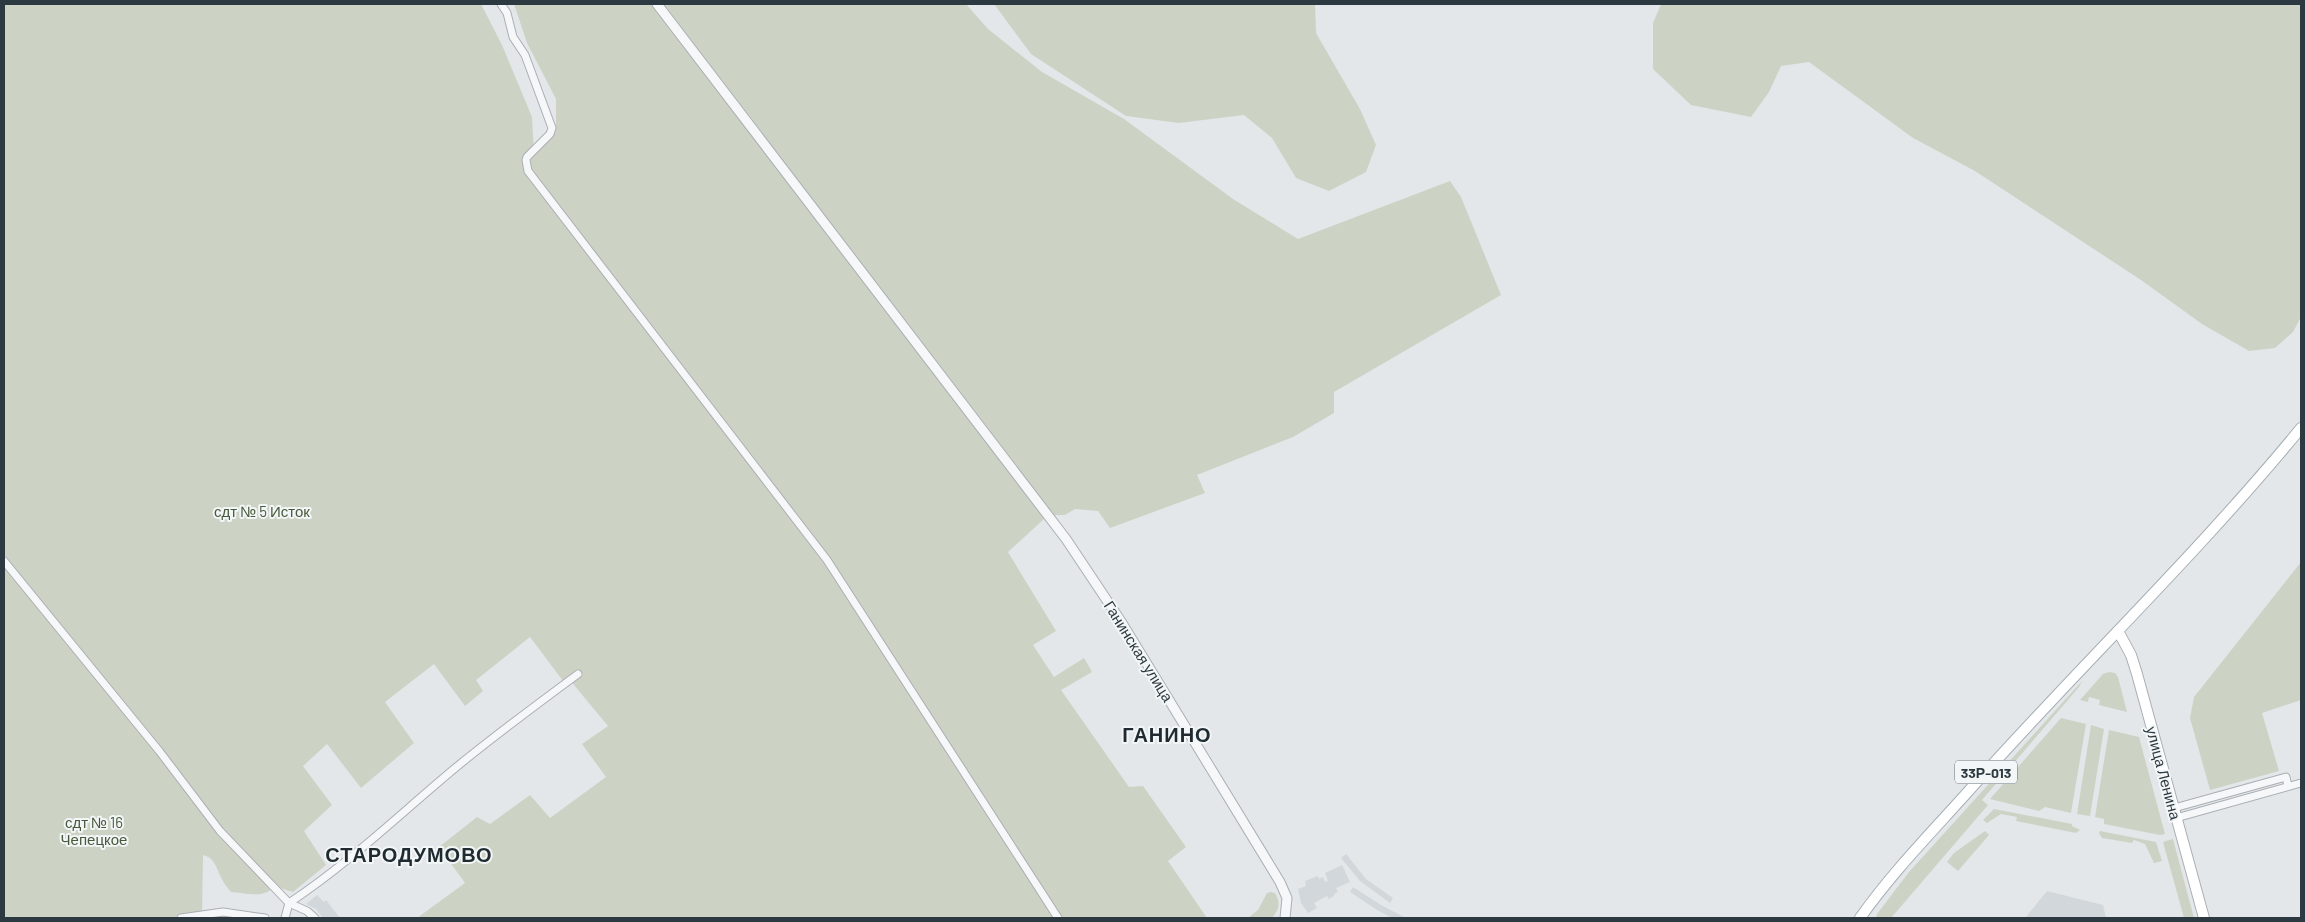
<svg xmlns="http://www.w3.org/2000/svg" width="2305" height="922" font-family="Barlow,sans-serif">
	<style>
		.built { fill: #d2d7db }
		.green { fill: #ccd3c5 }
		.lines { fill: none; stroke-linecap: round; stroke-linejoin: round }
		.minor-casing { stroke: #a9afb4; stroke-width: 9 }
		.tertiary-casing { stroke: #a9afb4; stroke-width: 11 }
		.secondary-casing { stroke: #a9afb4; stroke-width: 12 }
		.primary-casing { stroke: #a4afb4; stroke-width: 12 }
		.minor { stroke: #f6f7f8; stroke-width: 7 }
		.tertiary { stroke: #f6f7f8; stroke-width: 9 }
		.secondary { stroke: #fff; stroke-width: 10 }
		.primary { stroke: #fff; stroke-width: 10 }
		.labels { text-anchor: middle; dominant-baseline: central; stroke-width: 4; stroke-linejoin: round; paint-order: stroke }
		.shield { fill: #f3f6f7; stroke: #687277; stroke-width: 1 }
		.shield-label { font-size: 14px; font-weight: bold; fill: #2d3940 }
		.park-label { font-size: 15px; fill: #495a3c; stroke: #f3f6f7 }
		.street-label { font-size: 15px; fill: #2d3940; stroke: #f3f6f7 }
		.district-label { font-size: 20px; font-weight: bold; letter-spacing: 1px; fill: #1f2a31; stroke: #f3f6f7 }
	</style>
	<rect width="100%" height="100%" fill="#e3e7ea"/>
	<path class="built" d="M1346,854L1366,879L1393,898L1390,903L1360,881L1341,858Z
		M1342,865L1350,882L1336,888L1338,892L1334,894V896L1329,899L1327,896L1314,903L1317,908L1308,913L1301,903L1298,889L1306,886L1305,881L1318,876L1319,879L1323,877L1325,882L1328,881L1325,873Z
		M1353,887L1381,905L1406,918H1392L1377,910L1350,892Z
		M2047,891L2103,905L2106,918H2025Z
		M317,895L324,902L326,900L340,918H323L316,909L306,904Z"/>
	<path class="green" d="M4,4H481L502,45L532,117L534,153L556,132V99L527,43L514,4H966L988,29L1042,72L1124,119L1233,199L1298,239L1450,181L1461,197L1501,295L1334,392V413L1293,437L1197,475L1205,493L1110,528L1098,511L1075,509L1065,515H1057L1044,519L1008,552L1056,631L1033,645L1054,677L1084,658L1092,672L1061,690L1129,787L1143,786L1186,847L1168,861L1207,918H417L465,883L439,847L477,817L490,824L530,795L550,818L606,777L582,744L608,726L569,679L563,681L530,637L476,680L483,691L465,706L434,664L385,702L414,743L361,788L327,744L303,766L332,805L304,831L326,865L293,892L274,886C266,899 245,893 231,892C228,888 224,884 222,879C216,869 216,858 203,855L202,915L188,918H4Z
		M994,4H1315L1316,33L1360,109L1376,145L1366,172L1329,191L1296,178L1272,138L1244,115L1179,123L1126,116L1031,54Z
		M1661,4H2301V317L2293,332L2275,348L2249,351L2202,324L2141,280L1975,171L1913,138L1809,62L1781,66L1769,92L1751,117L1691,105L1653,69V23Z
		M2301,562V700L2262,713L2279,771L2210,790L2190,718L2194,697Z
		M2109,672L2115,673L2118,677L2127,712L2099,705L2100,700L2089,697L2088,702L2080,700L2103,674Z
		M2082,681L2079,687L1982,800L1988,805L1891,918H1876L1877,914L1909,872Z
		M2061,718L2086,724L2071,813L2045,807L2039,811L1990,799Z
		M2091,725L2104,729L2090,816L2077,814Z
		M2109,730L2139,737L2165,834L2160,835L2104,824V819L2095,817Z
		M1994,809L2072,824V826L2080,830L2076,833L2016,821L2017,817L2001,814L1987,823L1983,820Z
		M1985,831L1989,835L1958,871L1947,862L1954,853Z
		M2100,831L2156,842L2162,861L2154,863L2145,844L2134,840L2132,843L2102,838L2099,833Z
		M2173,839L2194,918H2184L2163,842Z
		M1271,892L1275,893C1281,903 1279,910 1272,918H1248L1258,910L1267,893Z"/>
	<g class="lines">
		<g class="minor-casing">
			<path id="minor" d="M501,4L507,13L513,37L525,55L552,128L550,134L527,157L526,160L528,171L827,560L1058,918
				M4,561L160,752L220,831L289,903L307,911L315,918
				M2174,808L2286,777L2288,786
				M2176,818L2301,783
				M181,918L223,912L265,918
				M285,918L289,903C348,864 400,814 454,769C494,736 536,705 578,674"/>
		</g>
		<g class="tertiary-casing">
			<path id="tertiary" d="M657,4L1066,539L1122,623L1280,882L1287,898L1285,918"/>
		</g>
		<g class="secondary-casing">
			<path id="secondary" d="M2118,631L2131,655L2137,674L2204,918"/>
		</g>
		<g class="primary-casing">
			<path id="primary" d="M1860,918C1891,874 1929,835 1965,795C2075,671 2196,556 2301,428"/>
		</g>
		<use href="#minor" class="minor"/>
		<use href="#tertiary" class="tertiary"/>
		<use href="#secondary" class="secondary"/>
		<use href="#primary" class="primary"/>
	</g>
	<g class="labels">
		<rect class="shield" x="1955" y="760.5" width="62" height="23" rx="4"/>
		<g class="shield-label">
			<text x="1986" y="772">33Р-013</text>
		</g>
		<g class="park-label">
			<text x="262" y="511">сдт № 5 Исток</text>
			<text x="94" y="822">сдт № 16<tspan x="94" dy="17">Чепецкое</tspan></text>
		</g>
		<g class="street-label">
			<text transform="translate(1139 651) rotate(58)">Ганинская улица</text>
			<text transform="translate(2164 773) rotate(75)">улица Ленина</text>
		</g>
		<g class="district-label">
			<text x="1167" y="734">ГАНИНО</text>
			<text x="409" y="854">СТАРОДУМОВО</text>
		</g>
	</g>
	<rect width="2305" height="922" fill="none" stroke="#2d3940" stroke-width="10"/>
</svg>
